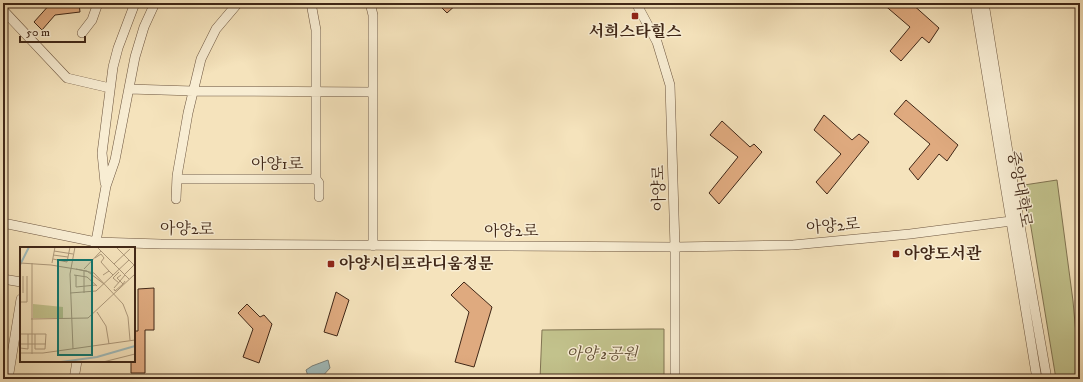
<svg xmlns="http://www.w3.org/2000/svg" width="1083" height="382" font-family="'IM FELL DW Pica','Noto Serif KR',serif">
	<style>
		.green { fill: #c2c28c; stroke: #817452 }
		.water { fill: #a0bbbb; stroke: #7a8079 }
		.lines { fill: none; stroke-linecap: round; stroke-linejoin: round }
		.stream { stroke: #7a8079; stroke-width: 2.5 }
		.building { fill: #dfaa7f; stroke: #402717 }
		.minor-casing { stroke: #6d5640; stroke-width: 10 }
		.minor { stroke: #f8edd3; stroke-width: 9 }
		.poi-dot { fill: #8f2418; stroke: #f8edd3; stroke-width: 1.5 }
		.labels { text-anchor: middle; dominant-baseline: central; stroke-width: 3; stroke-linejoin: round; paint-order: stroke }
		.poi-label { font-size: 16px; font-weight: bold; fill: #402717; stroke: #f8edd3; text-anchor: start }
		.street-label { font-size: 16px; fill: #402717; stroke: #f8edd3 }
		.park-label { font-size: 16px; font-style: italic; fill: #604e34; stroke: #f8edd3 }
		.inset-river { fill: none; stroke: #a0bbbb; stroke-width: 2 }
		.inset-road { fill: none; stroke: #ad987a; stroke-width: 1 }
		.view { fill: #0f766e; fill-opacity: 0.15; stroke: #0f766e; stroke-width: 2 }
		.inset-edge { fill: none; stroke: #402717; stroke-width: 2 }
	</style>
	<rect width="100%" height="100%" fill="#f5e3bc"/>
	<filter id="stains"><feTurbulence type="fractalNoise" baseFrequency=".005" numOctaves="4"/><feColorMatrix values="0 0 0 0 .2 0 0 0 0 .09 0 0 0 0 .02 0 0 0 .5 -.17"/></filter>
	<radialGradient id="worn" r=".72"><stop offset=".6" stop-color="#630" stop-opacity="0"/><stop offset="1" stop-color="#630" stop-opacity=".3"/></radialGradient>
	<path class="green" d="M1057,180L1073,301L1080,379H1056L1024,185Z
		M652,329H664V379H540L542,330Z"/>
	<path class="water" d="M328,360L330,368L320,379H309L306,370L312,366Z"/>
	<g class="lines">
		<path class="stream" d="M308,379V377"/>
	</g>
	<path class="building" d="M51,3H79L80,12L55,15L42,30L34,22Z
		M437,3H458L447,13Z
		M882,3H911L939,28L929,43L922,37L901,61L890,51L910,27Z
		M906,100L958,145L947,161L939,154L918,180L909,169L930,144L894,114Z
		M824,115L852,140L859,134L869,142L827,194L816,182L841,154L814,130Z
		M722,121L750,147L754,144L762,152L719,204L709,193L738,157L710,135Z
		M464,282L492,307L474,367L455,362L469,312L451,295Z
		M154,288V330H145V373H131V361H134V331H138V289Z
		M336,292L349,300L337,336L324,332Z
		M247,304L260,317L264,315L272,324L259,363L243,357L253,329L238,313Z"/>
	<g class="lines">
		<g class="minor-casing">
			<path id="minor" d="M370,3L373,15V246
				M636,3L657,42L670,85L675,247V379
				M975,3L1037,379
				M984,3L1019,220L1047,379
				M3,10L67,78L110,88
				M82,33L92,20L98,3
				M129,89L193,91L373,92
				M177,179H316V30L311,3
				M316,179L319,183V197
				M105,183L102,153L113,67L118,48L135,3
				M176,199L177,176L188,113L201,59L216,29L238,3
				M3,223L96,242L161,244L675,247L793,245L910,234L1019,220
				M95,247L106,186L115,160L135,57L144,27L155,3
				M3,279L21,282
				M8,379L21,299
				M74,379L77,361"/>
		</g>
		<use href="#minor" class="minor"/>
	</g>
	<g class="poi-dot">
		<rect x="631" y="12" width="8" height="8" rx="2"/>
		<rect x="892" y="250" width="8" height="8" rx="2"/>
		<rect x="327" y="260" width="8" height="8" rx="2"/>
	</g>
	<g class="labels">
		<g class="poi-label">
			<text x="635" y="32" text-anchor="middle">서희스타힐스</text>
			<text x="904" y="254">아양도서관</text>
			<text x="339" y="264">아양시티프라디움정문</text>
		</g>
		<g class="street-label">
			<text x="277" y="164">아양1로</text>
			<text transform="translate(659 188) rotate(-91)">아양로</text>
			<text transform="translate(1020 189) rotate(80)">중앙대학로</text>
			<text transform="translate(833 226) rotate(-5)">아양2로</text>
			<text transform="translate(187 229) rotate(1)">아양2로</text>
			<text x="511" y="231">아양2로</text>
		</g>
		<g class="park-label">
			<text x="602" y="354">아양 2공원</text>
		</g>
	</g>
	<g transform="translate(20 247)">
		<rect width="115" height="115" fill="#f5e3bc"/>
		<path d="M13,57L43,60V71H13Z" fill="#c2c28c"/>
		<path class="inset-river" d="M0,18L9,0M41,115L77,110L115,99"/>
		<path class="inset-road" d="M77,0L109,32M96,0L115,19M34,4L53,7M33,8L48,10M75,11L81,7L84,11L81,15L89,24M33,12L47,15L50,0M0,16L31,18L67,24L84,37M32,16L35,0M94,17L110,2M56,22L74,26L103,57L108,70L110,93M64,22L81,4M105,27L115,17M54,28L67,30L77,39M56,28V40L76,38M83,28L89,24L93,28M101,28L97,31L100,34L105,28M99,36L93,31L99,25M94,41L100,34L103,37L105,34M94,42L95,44L103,37M3,46V29M50,46L76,44L109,13M64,46V24M0,55H7V29M77,65L86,79L89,97M11,72L68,71L115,27M0,87H26L25,102H15V97H8V102L0,101M15,87V97H26M0,97H8V87M53,102L50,27L55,0M0,106H23L115,93M12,107V16M83,115L115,107"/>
		<path class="view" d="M38,13H72V108H38Z"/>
		<rect width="115" height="115" class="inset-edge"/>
	</g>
	<rect width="1083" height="382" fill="none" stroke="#f5e3bc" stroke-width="16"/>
	<rect x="4" y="4" width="1075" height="374" fill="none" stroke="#402717" stroke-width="2"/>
	<rect x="8" y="8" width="1067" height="366" fill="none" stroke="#402717"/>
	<path d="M20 36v6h65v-6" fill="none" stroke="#402717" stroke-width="2"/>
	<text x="26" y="36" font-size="12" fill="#402717" stroke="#f8edd3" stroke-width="3" paint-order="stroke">50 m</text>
	<rect width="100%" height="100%" filter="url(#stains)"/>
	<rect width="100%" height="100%" fill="url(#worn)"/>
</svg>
